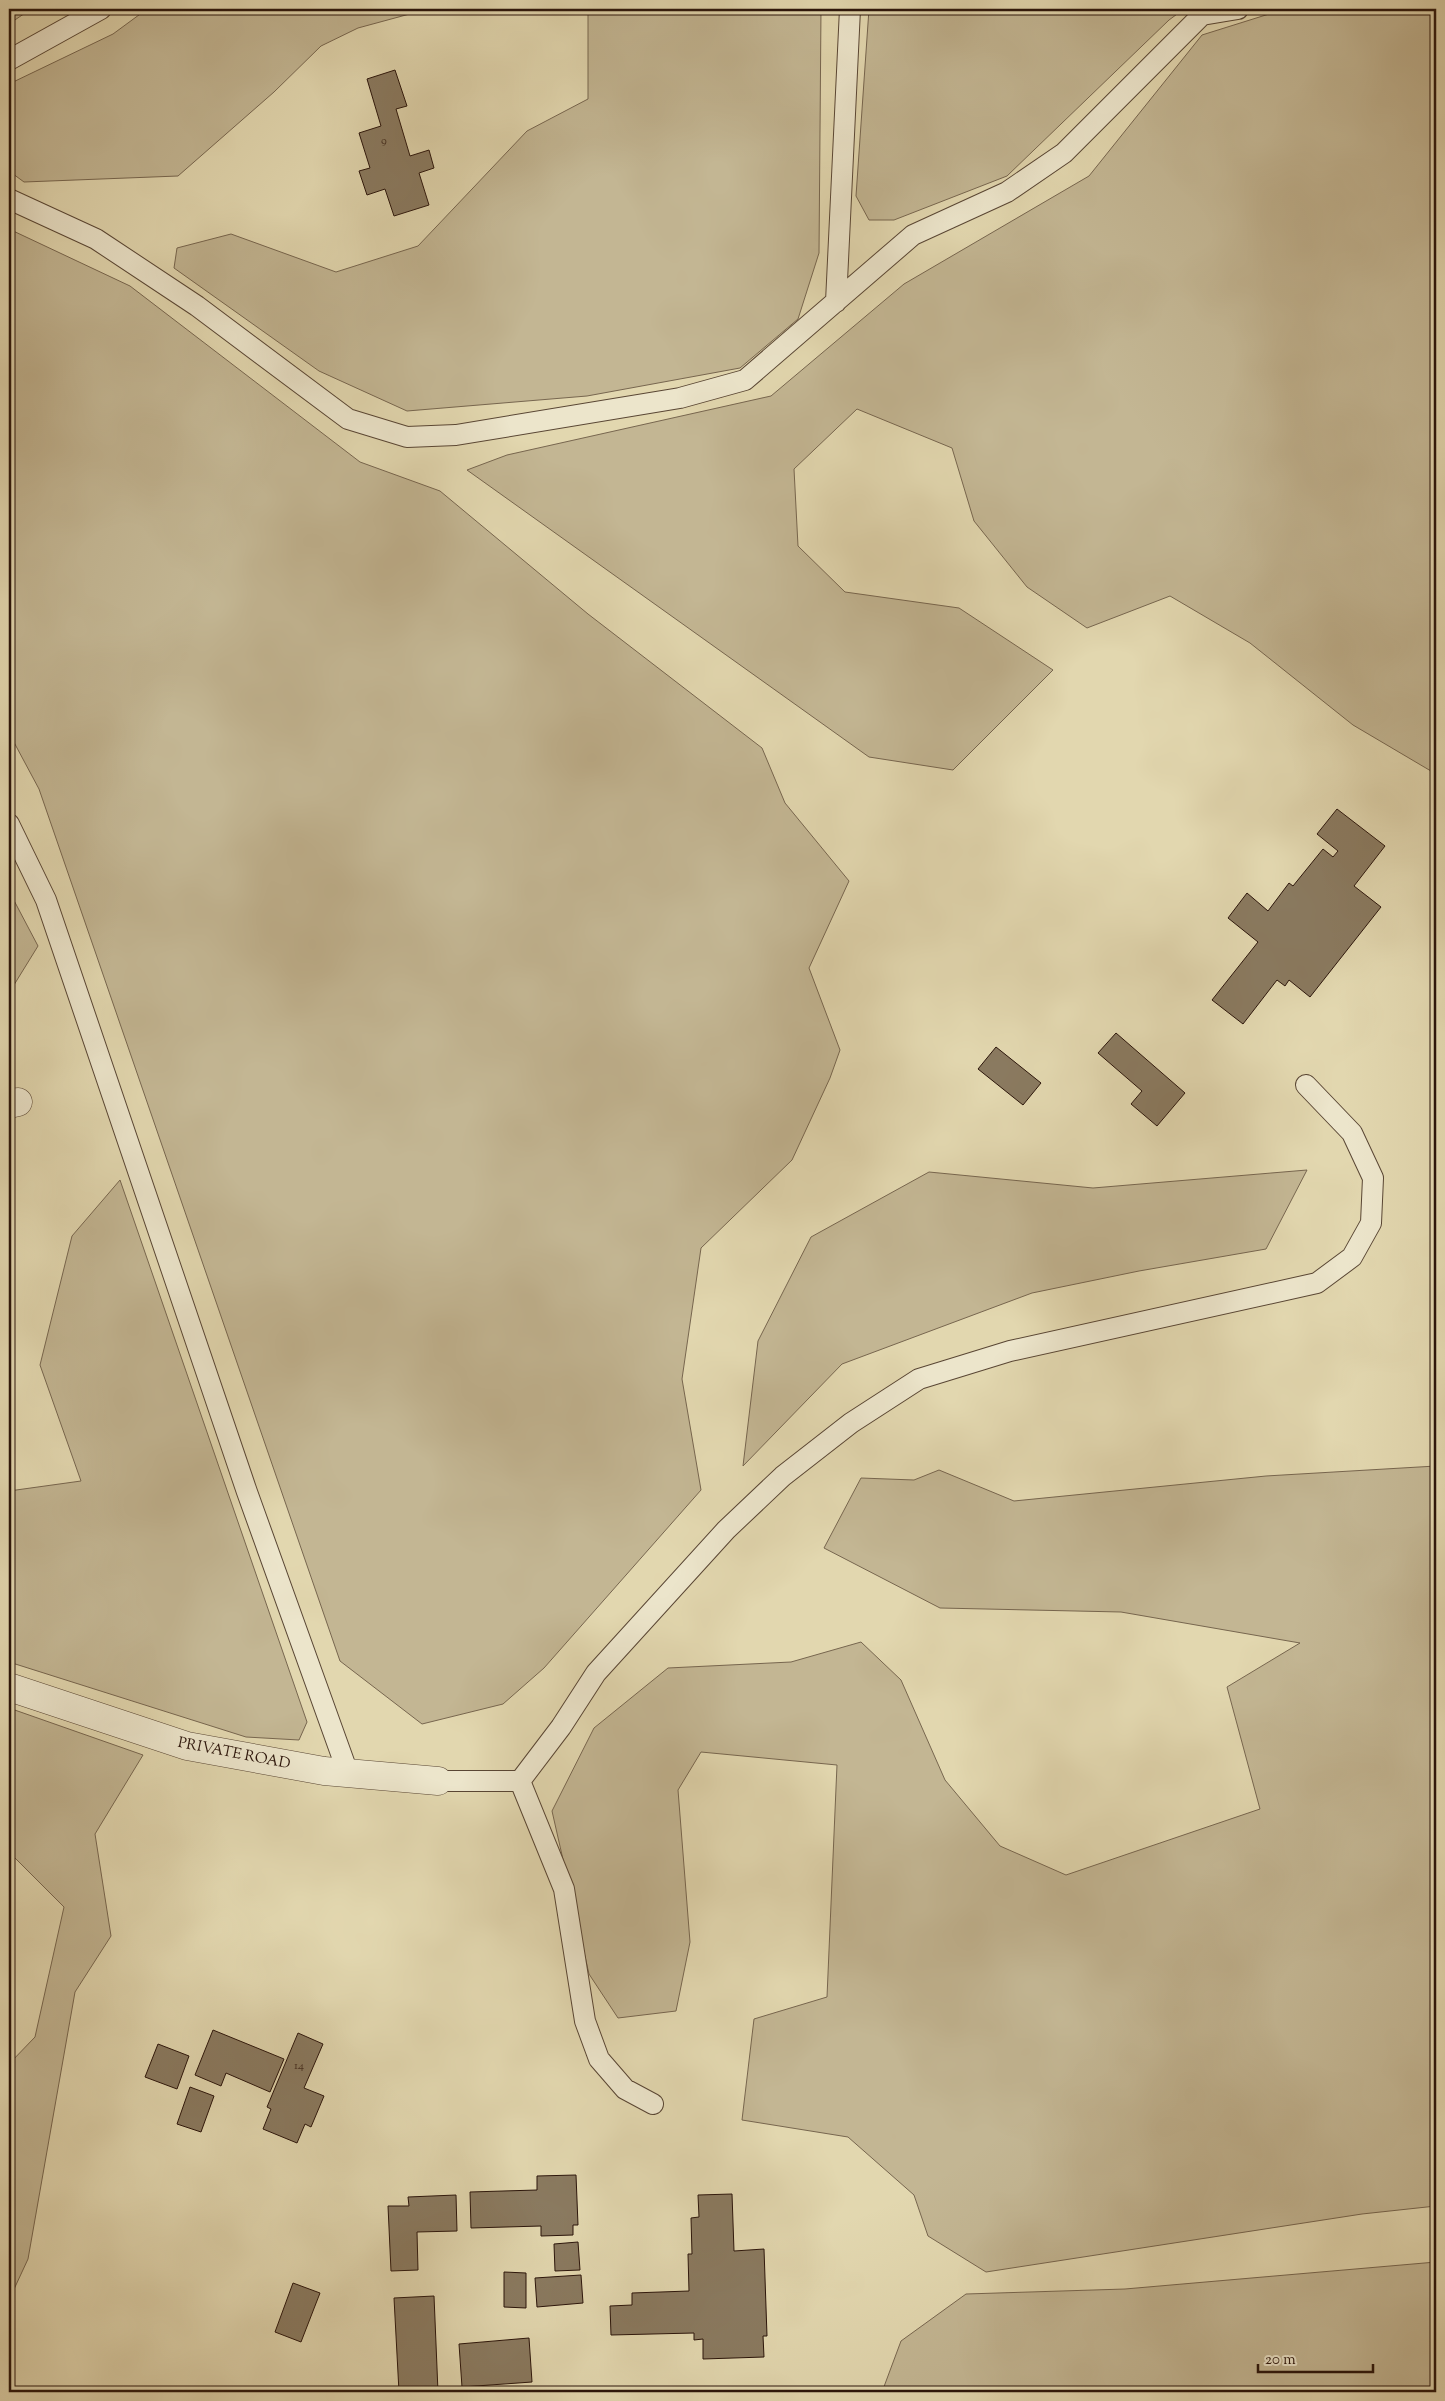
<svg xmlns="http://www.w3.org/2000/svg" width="1445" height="2401" font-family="'Sorts Mill Goudy',serif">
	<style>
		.green { fill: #c3b693; stroke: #77664f }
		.building { fill: #8a7a60; stroke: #2b150b }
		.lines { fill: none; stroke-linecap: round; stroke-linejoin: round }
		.service-casing { stroke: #594634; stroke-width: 22 }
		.minor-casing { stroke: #594634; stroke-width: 29 }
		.service { stroke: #ece5cb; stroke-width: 20 }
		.minor { stroke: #ece5cb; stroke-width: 28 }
		.labels { text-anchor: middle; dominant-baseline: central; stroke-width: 5; stroke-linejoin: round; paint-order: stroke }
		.number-label { font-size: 12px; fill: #432e20 }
		.street-label { font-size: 15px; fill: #2b150b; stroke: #ece5cb }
	</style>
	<rect width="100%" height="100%" fill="#e2d7af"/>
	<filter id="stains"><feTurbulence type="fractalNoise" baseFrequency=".004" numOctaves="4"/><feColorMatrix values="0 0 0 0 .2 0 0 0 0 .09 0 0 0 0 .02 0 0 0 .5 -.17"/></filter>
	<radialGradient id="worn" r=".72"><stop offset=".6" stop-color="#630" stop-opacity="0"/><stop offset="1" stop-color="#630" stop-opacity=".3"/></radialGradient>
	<path class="green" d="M9,9H31L9,24Z
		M147,9H428L358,28L321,46L274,92L178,176L24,182L9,171V84L113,34Z
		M588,9H821L819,253L798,319L740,368L587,396L407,411L319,371L174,268L177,248L231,234L336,272L418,246L527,131L588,99Z
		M869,9H1184L1169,20L1007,176L894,220H869L856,196Z
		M1285,9H1436V774L1353,725L1250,643L1170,596L1087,628L1027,587L974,521L952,448L857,409L794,469L798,546L845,592L959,608L1053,670L953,770L869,757L467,470L507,455L771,396L904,284L1089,176L1202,35Z
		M9,229L130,286L360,462L440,491L588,614L762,748L785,803L849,881L809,968L840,1050L830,1078L792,1160L701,1248L682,1379L701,1490L544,1668L503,1704L422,1724L340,1661L39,789L9,733Z
		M9,891L38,946L9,993Z
		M1307,1170L1266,1249L1139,1271L1032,1293L842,1364L743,1466L758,1341L811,1237L929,1172L1093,1188Z
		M120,1180L307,1722L299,1740L246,1737L9,1662V1491L81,1481L40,1365L72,1236Z
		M1436,1466V2206L1362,2214L986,2272L928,2236L914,2195L848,2137L742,2120L754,2019L827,1997L837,1765L701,1752L678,1790L690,1942L676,2011L618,2018L589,1974L552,1811L594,1728L668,1668L791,1662L861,1642L901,1680L945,1780L1000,1846L1066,1875L1260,1809L1227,1687L1300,1643L1121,1612L940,1608L824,1548L861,1478L914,1480L939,1470L1014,1501L1266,1476Z
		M9,1708L143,1755L95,1834L111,1936L75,1992L28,2259L9,2300V2064L35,2037L64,1907L9,1852Z
		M1436,2262V2392H882L901,2341L966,2294L1125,2289Z"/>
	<path class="building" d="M395,70L407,106L396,109L410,156L429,150L434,168L419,173L429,205L394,216L385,189L367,195L359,171L370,168L359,133L381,126L367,79Z
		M1337,809L1385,846L1354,886L1381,907L1310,997L1289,980L1285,986L1277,980L1243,1024L1212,1000L1258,942L1228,918L1247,893L1268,911L1289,883L1293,886L1323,849L1333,857L1338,851L1317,834Z
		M1116,1033L1185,1093L1157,1126L1131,1104L1142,1091L1098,1053Z
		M996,1047L1041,1083L1023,1105L978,1069Z
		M213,2030L284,2059L270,2092L226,2073L221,2086L195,2075Z
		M298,2033L323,2044L304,2088L324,2096L311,2127L305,2124L297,2143L263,2129L271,2109L267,2107Z
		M158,2044L189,2056L177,2089L145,2077Z
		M190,2087L214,2096L201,2132L177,2124Z
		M576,2175L578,2225H573V2235L541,2236V2226L471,2228L470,2192L537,2190V2176Z
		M732,2194L734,2251L764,2249L767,2336H763L764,2357L703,2359V2339L694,2340V2333L611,2335L610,2306L632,2305V2293L689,2291L688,2254H692L691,2218L699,2217L698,2195Z
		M456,2195L457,2231L417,2232L418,2270L391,2271L388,2206H409L408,2197Z
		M578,2242L580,2270L555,2271L554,2244Z
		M504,2272L526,2273V2308L504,2307Z
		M581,2275L583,2303L537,2307L535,2278Z
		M293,2283L320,2293L301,2342L275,2332Z
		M434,2296L438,2392H399L394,2298Z
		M529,2338L532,2382L462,2387L459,2344Z"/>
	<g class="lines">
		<g class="service-casing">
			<path id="service" d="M9,60L101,9
				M9,199L96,239L197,306L348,419L407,437L456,435L680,398L745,380L913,235L1007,192L1064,153L1202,15L1238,9
				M836,302L850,9
				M9,824L46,900L247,1492L348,1773
				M438,1781H520L561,1727L596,1673L726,1530L783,1476L851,1423L919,1379L1010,1351L1317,1283L1352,1257L1371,1223L1373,1178L1352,1133L1306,1085
				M520,1781L564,1889L585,2021L599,2059L625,2089L653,2104"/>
		</g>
		<g class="minor-casing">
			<path id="minor" d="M9,1104L18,1102
				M9,1687L187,1746L324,1771L438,1781"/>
		</g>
		<use href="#service" class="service"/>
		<use href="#minor" class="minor"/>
	</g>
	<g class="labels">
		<g class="number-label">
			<text x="384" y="141">9</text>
			<text x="299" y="2066">14</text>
		</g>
		<g class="street-label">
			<text transform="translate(234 1754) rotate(11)">PRIVATE ROAD</text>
		</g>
	</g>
	<rect width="1445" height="2401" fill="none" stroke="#e2d7af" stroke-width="30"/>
	<rect x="10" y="10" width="1425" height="2381" fill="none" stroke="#2b150b" stroke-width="2.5"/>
	<rect x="15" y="15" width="1415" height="2371" fill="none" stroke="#2b150b"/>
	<path d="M1258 2364v8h115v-8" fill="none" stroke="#2b150b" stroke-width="2.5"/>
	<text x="1265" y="2364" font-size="15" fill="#2b150b" stroke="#ece5cb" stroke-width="4" paint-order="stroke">20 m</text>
	<rect width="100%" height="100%" filter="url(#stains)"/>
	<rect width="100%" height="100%" fill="url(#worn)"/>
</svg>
